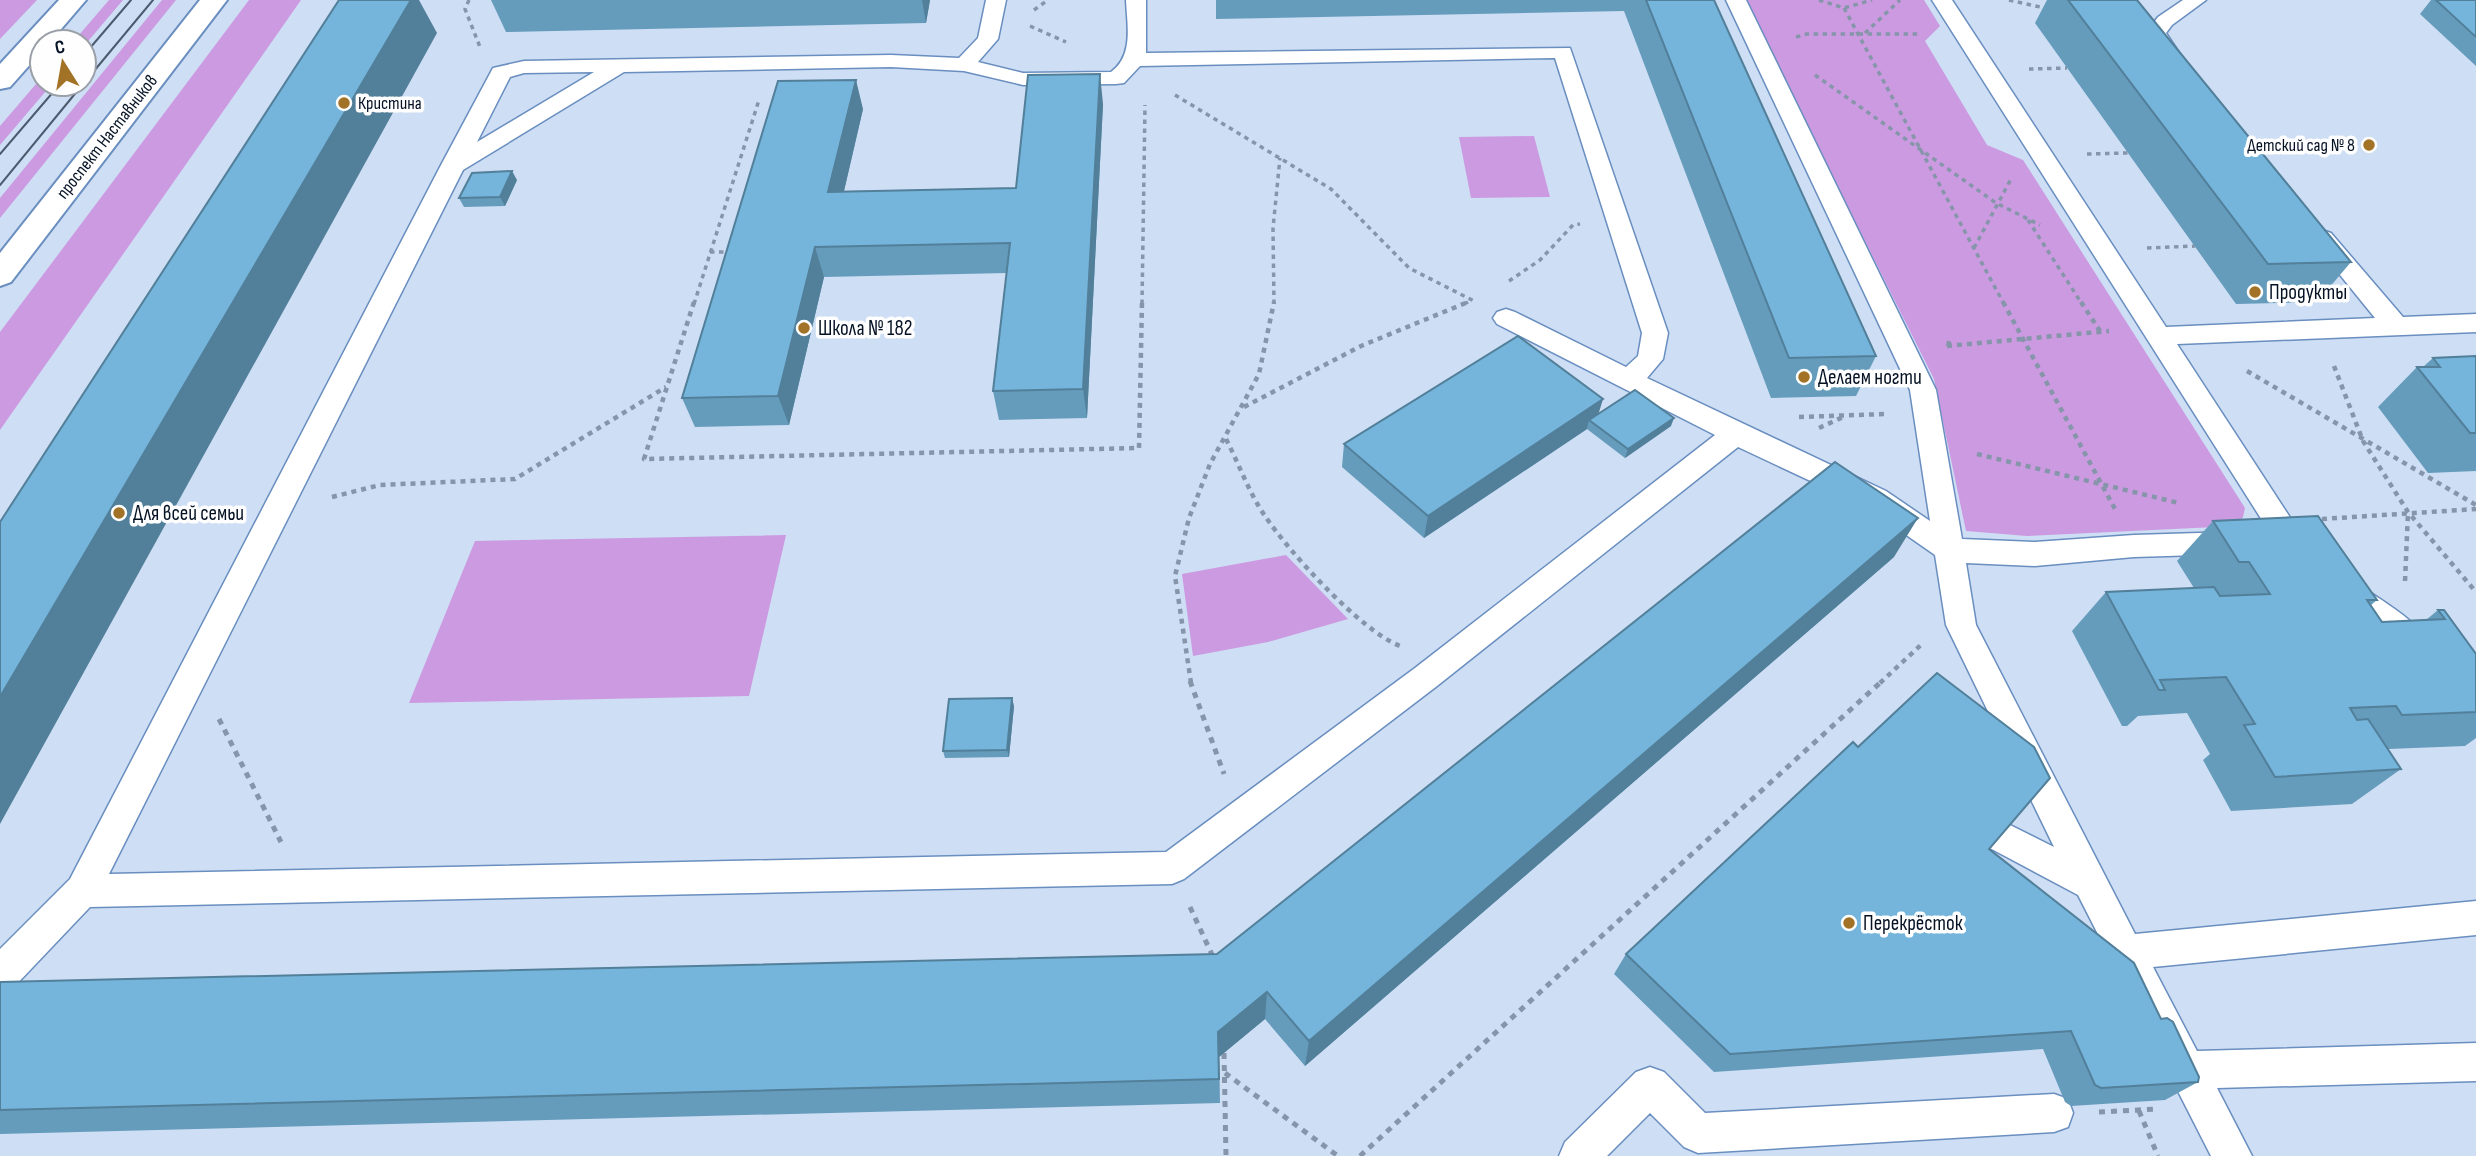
<svg xmlns="http://www.w3.org/2000/svg" width="2476" height="1156" font-family="'Sofia Sans Condensed',sans-serif">
	<style>
		.green { fill: #cc9ae1 }
		.lines { fill: none; stroke-linecap: round; stroke-linejoin: round }
		.service-casing { stroke: #698ebf; stroke-width: 3 }
		.secondary-casing { stroke: #698ebf; stroke-width: 4 }
		.path-far2 { stroke: #8695aa; stroke-width: 3.5; stroke-dasharray: 4.5 4.5; stroke-linecap: butt }
		.path-far1 { stroke: #8695aa; stroke-width: 4.5; stroke-dasharray: 5 5; stroke-linecap: butt }
		.path { stroke: #8695aa; stroke-width: 5; stroke-dasharray: 6 6; stroke-linecap: butt }
		.service { fill: #fff; fill-rule: evenodd }
		.secondary { fill: #fff; fill-rule: evenodd }
		.tram { stroke: #4c5a6e; stroke-width: 2 }
		.wall { fill: #659cbc }
		.shaded-wall { fill: #527f99 }
		.building { fill: #75b5db; stroke: #527f99; stroke-width: 2 }
		.poi-dot { fill: #a27326; stroke: #fefefe; stroke-width: 2.5 }
		.labels { text-anchor: middle; dominant-baseline: central; stroke-width: 7; stroke-linejoin: round; paint-order: stroke }
		.far-poi-label { font-size: 18px; fill: #051224; stroke: #fefefe; text-anchor: start }
		.far-street-label { font-size: 18px; fill: #051224; stroke: #fefefe }
		.poi-label { font-size: 21px; fill: #051224; stroke: #fefefe; text-anchor: start }
	</style>
	<rect width="100%" height="100%" fill="#cedef4"/>
	<path class="green" d="M0,0H37L0,39Z
		M109,0H123L84,46V42H73Z
		M162,0H176L0,218V198Z
		M249,0H301L0,430V332Z
		M1744,0H1924L1940,26L1925,41L1987,145L2023,160L2245,508L2243,517L2237,526L2027,536L1966,531L1934,379Z
		M42,77V84H52L0,145V126Z
		M1534,136L1550,197L1471,198L1459,137Z
		M786,535L749,696L409,703L475,541Z
		M1286,555L1348,619L1268,642L1193,656L1182,574Z"/>
	<g class="lines">
		<g class="service-casing">
			<path id="service" d="M986,0H1006L998,39L978,62L1023,73L1111,72C1134,55 1127,25 1126,0H1146V53L1570,48L1668,333L1663,359L1647,378L1886,491L1930,521L1910,390L1726,0H1746L1936,390L1962,539L2035,542L2134,535L2232,532L2242,535L2247,543L2242,551L2232,554L2134,557L2035,566L1966,563L1976,625L2135,934L2476,901V935L2153,967L2197,1051L2476,1043V1081L2217,1088L2252,1156H2211L2078,895L1986,846L1981,835L1986,824L1998,819L2054,847L1946,625L1935,555L1866,507L1738,447L1437,686L1184,879L1172,884L90,907L13,988L0,993V949L70,879L440,167L493,68L524,61L891,55L959,58L978,38ZM1555,58L1642,333L1638,356L1626,367L1515,312L1506,309L1497,312L1493,318L1497,324L1715,435L1415,668L1166,852L109,874L463,170L624,72L891,67L964,71L1023,85L1116,84L1124,83L1140,66ZM594,72L477,142L510,77L524,73Z
				M1932,0H1952L2166,327L2375,318L2310,238L2313,233L2322,230L2331,233L2403,317L2476,314V332L2177,344L2306,542L2311,550L2306,558L2296,562L2286,558Z
				M2183,0H2206L2172,25L2166,33L2184,60L2180,64H2166L2146,33L2158,17Z
				M2344,579L2355,582C2381,601 2419,620 2433,649L2429,658L2418,662L2407,658L2391,642L2333,600L2329,591L2333,582Z
				M1650,1067L1664,1072L1705,1113L2054,1094L2068,1099L2073,1113L2068,1127L2054,1132L1698,1153L1684,1147L1650,1113L1607,1156H1559L1565,1142L1636,1072Z"/>
		</g>
		<g class="secondary-casing">
			<path id="secondary" d="M59,0H86L50,42H42V51L10,87L0,89V64Z
				M200,0H227L11,282L0,286V253Z"/>
		</g>
		<path class="path-far2" d="M469,0L465,9L480,47
			M1819,0L1844,8L1872,0
			M2009,0L2049,9
			M1844,8L2004,304
			M1034,10L1048,0
			M1030,26L1066,42
			M1865,33L1900,0
			M1796,37L1807,34H1920
			M2029,69L2067,68
			M1815,75L1996,203L2040,225
			M1175,95L1331,189L1409,268L1474,301
			M2087,154L2128,153
			M2028,220L2082,304
			M1974,248L2011,179
			M2147,248L2195,246
			M710,252H731
			M1509,281L1540,260L1573,225L1580,224
			M694,304L759,100
			M1142,304L1145,105
			M1274,304L1273,228L1280,158
			M1464,304L1470,301"/>
		<path class="path-far1" d="M694,302L644,459L1139,448L1142,302
			M2003,302L2115,509
			M2081,302L2100,331
			M1947,346L2109,331
			M1948,346L1950,338
			M2334,366L2363,441L2408,512L2476,592
			M2247,371L2476,505
			M1244,407L1361,346L1468,302
			M1799,417L1885,414
			M1819,428L1843,417
			M1226,439C1239,464 1249,493 1265,516C1289,552 1361,631 1400,646
			M1977,454L2179,503
			M332,497L380,485L515,479L666,387
			M2322,519L2476,509
			M2405,581L2408,512
			M1191,683L1175,576L1189,518L1210,464L1259,374L1274,302
			M1880,683L1923,643"/>
		<path class="path" d="M1190,681L1224,774
			M219,719L281,842
			M1190,907L1214,959
			M1224,1053L1226,1156
			M1225,1073L1338,1156
			M2139,1111L2158,1156
			M2099,1112L2157,1109
			M1360,1156L1882,681"/>
		<use href="#service" class="service"/>
		<use href="#secondary" class="secondary"/>
		<path class="tram" d="M84,55L131,0
			M84,83L153,0
			M0,154L60,84
			M0,185L83,84"/>
	</g>
	<path class="wall" d="M491,0H930L926,23L506,32Z
		M1216,0H1714L1876,356L1856,396L1771,398L1624,11L1216,19Z
		M2047,0H2137L2351,262L2317,302L2236,304L2035,23Z
		M2431,0H2476V66L2420,14Z
		M1103,104L1087,418L999,420L993,391L1007,273L824,277L789,425L695,427L682,398L863,109L844,191L1016,188Z
		M517,180L505,206L464,207L459,198Z
		M2476,356V471L2428,473L2378,407L2417,367H2423L2433,358Z
		M1599,414L1671,426L1625,458L1587,429L1424,538L1342,467L1344,444Z
		M2213,521L2377,600L2371,605L2382,622L2426,620L2438,610L2476,654V738L2465,746L2388,749L2401,769L2352,804L2231,811L2203,760L2210,754L2187,713L2138,716L2127,726H2122L2072,631L2106,592L2194,588L2177,561Z
		M1894,557L1305,1066L1265,1019L1219,1057L1220,1103L0,1134V982L1217,954Z
		M1014,706L1009,757L945,758L943,751Z
		M1858,747L1989,849L2161,1019L2198,1082L2165,1100L2071,1106L2065,1102L2043,1049L1714,1072L1614,974L1626,954Z"/>
	<path class="shaded-wall" d="M411,0H419L437,33L0,824V697Z
		M922,0H930L926,23Z
		M1100,74L1103,104L1087,418L1083,389Z
		M856,80L863,109L837,221L828,192Z
		M512,171L517,180L505,206L500,197Z
		M815,247L824,277L789,425L778,396Z
		M1603,399L1596,422L1589,420L1587,429L1424,538L1428,516Z
		M1674,418L1671,426L1625,458L1628,449Z
		M1918,518L1894,557L1305,1066L1309,1041Z
		M1012,698L1014,706L1009,757L1007,750Z
		M1267,992L1265,1019L1219,1057L1220,1103L1218,1032Z"/>
	<path class="building" d="M339,0H411L0,697V522Z
		M1646,0H1714L1876,356L1789,358Z
		M2068,0H2137L2351,262L2268,264Z
		M2436,0H2476V37Z
		M1100,74L1083,389L993,391L1010,243L815,247L778,396L682,398L778,81L856,80L828,192L1016,188L1028,75Z
		M512,171L500,197L459,198L472,173Z
		M1518,336L1603,399L1428,516L1344,444Z
		M2476,356V433H2470L2417,367H2440L2433,358Z
		M1635,390L1674,418L1628,449L1589,420Z
		M1835,462L1918,518L1309,1041L1267,992L1218,1032L1219,1079L0,1110V982L1217,954Z
		M2318,516L2377,600H2367L2382,622L2445,619L2438,610H2444L2476,654V712L2402,715L2396,706L2350,708L2357,720L2368,719L2401,769L2275,777L2244,725L2255,724L2226,677L2160,680L2165,690H2159L2106,592L2214,587L2220,596L2270,594L2249,562H2239L2213,521Z
		M1937,673L2034,747L2050,778L1989,849L2134,963L2161,1019L2167,1018L2173,1022L2199,1077L2198,1082L2101,1088L2095,1085L2071,1031L1730,1054L1626,954L1853,742L1858,747Z
		M1012,698L1007,750L943,751L949,699Z"/>
	<g class="poi-dot">
		<circle cx="344" cy="103" r="7"/>
		<circle cx="2369" cy="145" r="7"/>
		<circle cx="2255" cy="292" r="7"/>
		<circle cx="804" cy="328" r="7"/>
		<circle cx="1804" cy="377" r="7"/>
		<circle cx="119" cy="513" r="7"/>
		<circle cx="1849" cy="923" r="7"/>
	</g>
	<g class="labels">
		<g class="far-poi-label">
			<text x="358" y="103">Кристина</text>
			<text x="2355" y="145" text-anchor="end">Детский сад № 8</text>
		</g>
		<g class="far-street-label">
			<text transform="translate(107 137) rotate(-52)">проспект Наставников</text>
		</g>
		<g class="poi-label">
			<text x="2269" y="292">Продукты</text>
			<text x="818" y="328">Школа № 182</text>
			<text x="1818" y="377">Делаем ногти</text>
			<text x="133" y="513">Для всей семьи</text>
			<text x="1863" y="923">Перекрёсток</text>
		</g>
	</g>
	<g transform="translate(63 63) rotate(349)"><circle r="33" fill="#fefefe" stroke="#9aa0a7" stroke-width="2"/>
	<path d="M0-5L12 26L0 18L-12 26Z" fill="#a27326"/>
	<text y="-10" font-size="19" font-weight="bold" text-anchor="middle" fill="#051224">С</text>
	</g>
</svg>
